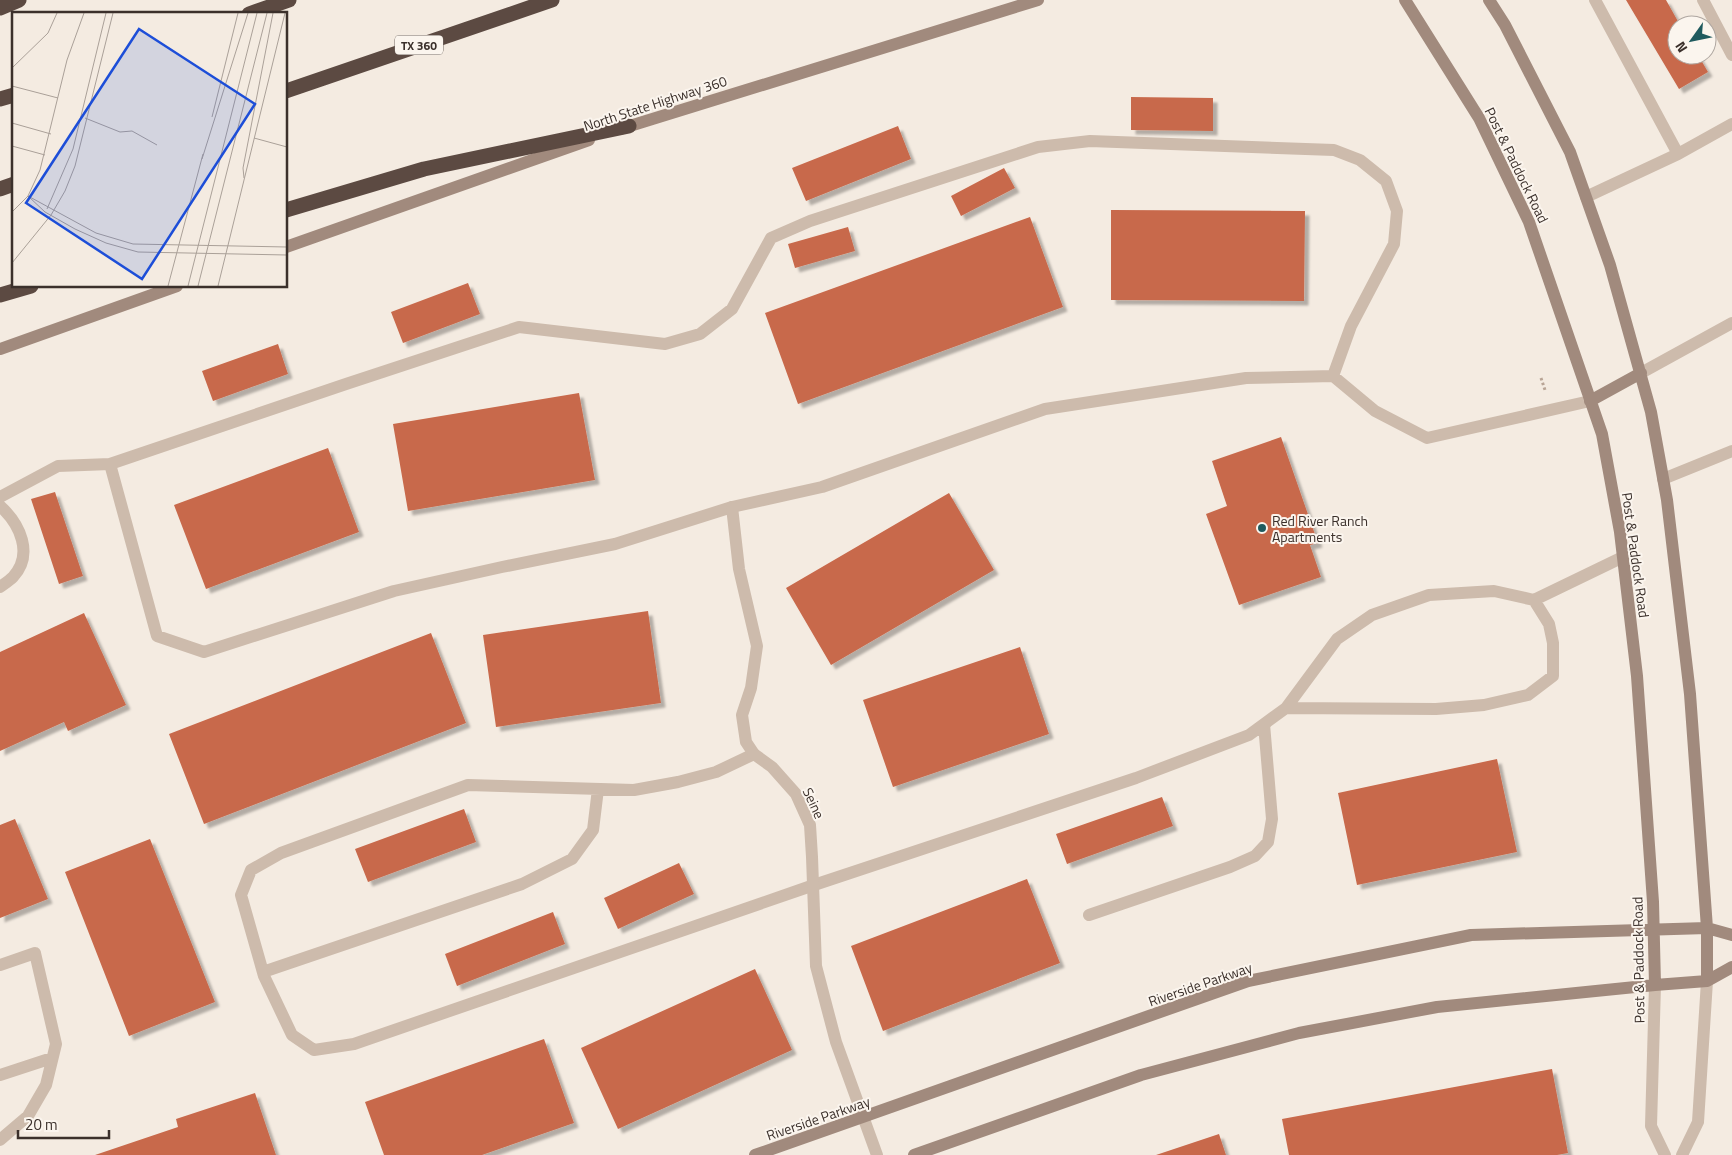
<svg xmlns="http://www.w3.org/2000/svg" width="1732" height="1155" font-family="'Titillium Web',sans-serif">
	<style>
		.building { fill: #c8694b; filter: url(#shadow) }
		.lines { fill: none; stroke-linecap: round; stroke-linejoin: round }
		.path { stroke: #b9a596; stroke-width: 3; stroke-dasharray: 2.5 2.5; stroke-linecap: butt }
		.lane { stroke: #cdbbac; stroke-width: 12 }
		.street { stroke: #cdbbac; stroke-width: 12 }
		.secondary { stroke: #a18a7d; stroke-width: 12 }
		.highway { stroke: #5c4a42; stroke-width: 15 }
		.poi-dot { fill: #1f5a5e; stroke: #fbf5ee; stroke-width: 2 }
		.labels { text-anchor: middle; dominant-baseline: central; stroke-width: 4; stroke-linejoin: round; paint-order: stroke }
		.shield { fill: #fbf5ee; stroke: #756b66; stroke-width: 1 }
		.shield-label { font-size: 12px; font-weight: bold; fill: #3b302b }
		.street-label { font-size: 14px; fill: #3b302b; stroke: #fbf5ee }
		.poi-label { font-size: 14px; fill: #3b302b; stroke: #fbf5ee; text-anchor: start }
		.inset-road { fill: none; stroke: #aaa098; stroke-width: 1 }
		.view { fill: #1d4ed8; fill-opacity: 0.15; stroke: #1d4ed8; stroke-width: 2.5 }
		.inset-edge { fill: none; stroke: #3b302b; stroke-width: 2.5 }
	</style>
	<defs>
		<filter id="shadow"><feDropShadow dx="4.5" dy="4.5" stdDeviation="1" flood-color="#0004"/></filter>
	</defs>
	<rect width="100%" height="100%" fill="#f4ebe1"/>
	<path class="building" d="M1626,0H1666L1680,25H1677V55H1698L1708,72L1679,89Z
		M1131,97L1213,98V131L1131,130Z
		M898,126L911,159L806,201L792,168Z
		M1004,168L1015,188L961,216L951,196Z
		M1111,210L1305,211L1304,301L1111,300Z
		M1030,217L1063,307L798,404L765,313Z
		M848,227L855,251L795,268L788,244Z
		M468,283L480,314L403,343L391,312Z
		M278,344L288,374L213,401L202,371Z
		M579,393L595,480L408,511L393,424Z
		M1281,437L1318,543L1310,545L1321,577L1239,605L1206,514L1227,506L1212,461Z
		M328,448L359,532L206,589L174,505Z
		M55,492L83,576L59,584L31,499Z
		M949,493L994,570L831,665L786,588Z
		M648,611L661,703L496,727L483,635Z
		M84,613L126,705L68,731L64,722L0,751V652Z
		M431,633L466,723L204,824L169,734Z
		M1020,647L1049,734L893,787L863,700Z
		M1497,759L1517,852L1357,885L1338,793Z
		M1162,797L1173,826L1067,864L1056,834Z
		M464,809L476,842L368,882L355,849Z
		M15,819L48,899L0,918V825Z
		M150,839L215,1002L129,1036L65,872Z
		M679,863L694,894L618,929L604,898Z
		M1027,879L1060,963L883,1031L851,946Z
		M553,912L565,944L457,986L445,954Z
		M755,969L792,1050L618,1129L581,1048Z
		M544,1039L574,1123L482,1155H384L365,1102Z
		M1552,1069L1568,1153L1557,1155H1289L1282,1119Z
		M255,1093L276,1155H95L178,1127L176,1119Z
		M1219,1134L1226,1155H1156Z"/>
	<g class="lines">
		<path class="path" d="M1541,378L1545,390"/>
		<path class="lane" d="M1595,0L1678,154
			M1703,0L1732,55
			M1586,197L1678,154L1732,124
			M1641,373L1732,323
			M1333,376L1351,326L1394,244L1397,211L1386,181L1360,160L1334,150L1090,141L1038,147L810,221L771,238L732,309L700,334L665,344L519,327L346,384L110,464L157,636L204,652L394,591L502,567L615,544L732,507L822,487L1045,409L1246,378L1333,376L1375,411L1427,438L1590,401
			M1663,479L1732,451
			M0,497L58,466L110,464
			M0,506C20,524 34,554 13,577C9,581 4,584 0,587
			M1286,708L1436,709L1484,705L1528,695L1553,676V643L1549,624L1534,600
			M754,754L716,772L678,782L634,790L468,785L281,853L251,870L241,895L264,976L292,1035L314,1050L354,1044L814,885L1136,778L1249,735L1286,708L1337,639L1372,615L1429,595L1494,591L1534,600L1623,557
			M1089,915L1230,867L1255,856L1268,842L1272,819L1264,724
			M0,965L35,953L56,1044L46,1085L28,1116L0,1140
			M263,972L522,884L572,859L593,830L598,789
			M0,1075L52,1058"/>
		<path class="street" d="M732,507L739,569L757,646L751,688L742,715L746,742L754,754L772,767L796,794L810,825L812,857L816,966L836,1042L877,1155
			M1655,985L1651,1126L1665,1155
			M1682,1155L1698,1122L1707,981"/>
		<path class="secondary" d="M1405,0L1479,118L1529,222L1602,434L1620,532L1637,676L1653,902L1655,985
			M1489,0L1505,25L1570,152L1610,265L1651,412L1667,500L1690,694L1707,928V981
			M620,129L1038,0
			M286,247L589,140
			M0,349L177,286
			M1590,401L1641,373
			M755,1155L1248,981L1471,935L1707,928L1732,935
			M914,1155L1141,1075L1299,1033L1437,1007L1655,985L1707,981L1732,967"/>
		<path class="highway" d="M0,8L19,0
			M249,14L289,0
			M286,91L552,0
			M0,99L14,95
			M0,189L14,184
			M286,210L424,169L629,126
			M0,295L31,286"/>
	</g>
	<circle class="poi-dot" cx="1262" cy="528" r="5"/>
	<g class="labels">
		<rect class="shield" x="395" y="35.5" width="48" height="19" rx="4"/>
		<g class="shield-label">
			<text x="419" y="45">TX 360</text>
		</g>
		<g class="street-label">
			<text transform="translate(655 103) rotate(-18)">North State Highway 360</text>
			<text transform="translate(1517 165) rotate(64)">Post &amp; Paddock Road</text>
			<text transform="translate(1636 555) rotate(82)">Post &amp; Paddock Road</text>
			<text transform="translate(814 803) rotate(65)">Seine</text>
			<text transform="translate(1638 960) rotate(-91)">Post &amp; Paddock Road</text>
			<text transform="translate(1200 984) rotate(-19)">Riverside Parkway</text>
			<text transform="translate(818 1118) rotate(-19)">Riverside Parkway</text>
		</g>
		<g class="poi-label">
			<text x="1272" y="520">Red River Ranch<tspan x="1272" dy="16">Apartments</tspan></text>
		</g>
	</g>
	<g transform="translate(12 12)">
		<rect width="275" height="275" fill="#f4ebe1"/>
		<path class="inset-road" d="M0,56L36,21L45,1M0,74L46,86M200,105L226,1M73,106L108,120L120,119L145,133M0,111L39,122M242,126L275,135M0,134L33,143M190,147L236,1M232,166L231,156L261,1M16,184L33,200L63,217L94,231L126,240L275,243M16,184L84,221L121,232L275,235M35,197L61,137L94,1M0,200L16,184L28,158L55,48L72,1M0,251L39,203L53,179L63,154L101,1M156,274L191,142M176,274L245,1M186,274L255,1M206,274L273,1"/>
		<path class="view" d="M127,17L243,92L130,267L14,191Z"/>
		<rect width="275" height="275" class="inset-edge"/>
	</g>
	<g transform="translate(1692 40) rotate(237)"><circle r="24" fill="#fbf5ee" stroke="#aea6a0"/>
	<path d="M0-4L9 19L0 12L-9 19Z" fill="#1f5a5e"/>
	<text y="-8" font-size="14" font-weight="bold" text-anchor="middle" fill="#3b302b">N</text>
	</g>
	<path d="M18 1130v8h91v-8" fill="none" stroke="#3b302b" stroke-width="2.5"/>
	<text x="25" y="1130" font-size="15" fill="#3b302b" stroke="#fbf5ee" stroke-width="4" paint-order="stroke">20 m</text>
</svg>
